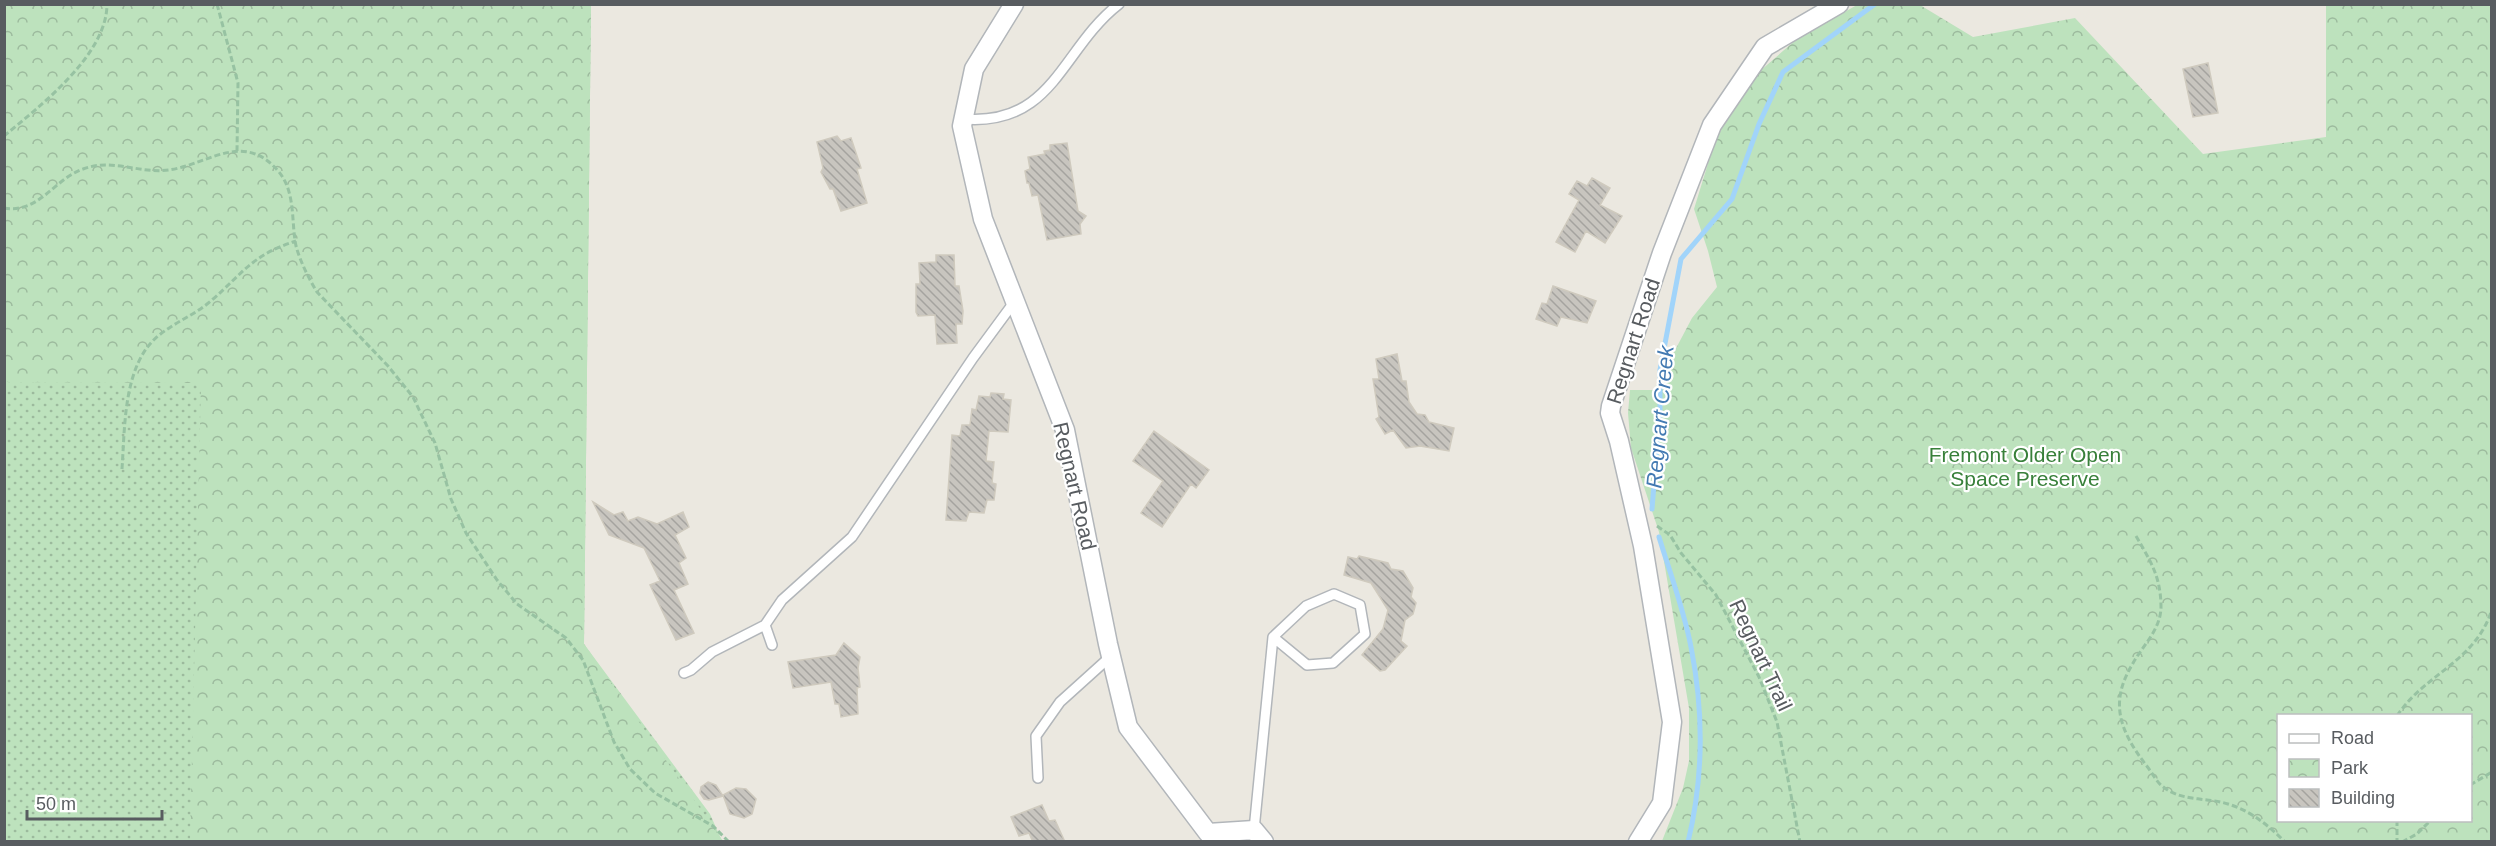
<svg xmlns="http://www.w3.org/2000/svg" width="2496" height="846" font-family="Helvetica,sans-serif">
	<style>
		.grass { fill: url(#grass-dots) }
		.park { fill: url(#park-crowns); fill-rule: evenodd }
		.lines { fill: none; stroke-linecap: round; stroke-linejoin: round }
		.stream { stroke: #a1d4fa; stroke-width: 5 }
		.building { fill: url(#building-back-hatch); stroke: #cfcabe; stroke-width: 1.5 }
		.lane-casing { stroke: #b2b6ba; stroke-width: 12 }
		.street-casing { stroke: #b2b6ba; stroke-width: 21 }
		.path { stroke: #97c2a2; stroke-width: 3; stroke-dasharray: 6 3; stroke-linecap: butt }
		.lane { stroke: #fff; stroke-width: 9 }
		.street { stroke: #fff; stroke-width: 18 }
		.labels { text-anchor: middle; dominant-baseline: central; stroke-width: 4.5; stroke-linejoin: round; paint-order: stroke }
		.street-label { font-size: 21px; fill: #585c60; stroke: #fff }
		.park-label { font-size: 21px; fill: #38803a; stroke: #fff }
		.water-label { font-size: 22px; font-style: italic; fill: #437ab2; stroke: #fff }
	</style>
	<defs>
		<pattern id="grass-dots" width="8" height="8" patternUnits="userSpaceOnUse" patternTransform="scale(1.5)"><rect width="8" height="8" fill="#bde2bd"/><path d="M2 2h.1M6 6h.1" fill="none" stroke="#9cba9d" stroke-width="1.8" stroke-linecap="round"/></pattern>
		<pattern id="park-crowns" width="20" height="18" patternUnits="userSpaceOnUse" patternTransform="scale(1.5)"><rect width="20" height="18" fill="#bde2bd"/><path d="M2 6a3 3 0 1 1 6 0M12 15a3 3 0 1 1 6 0" fill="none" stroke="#9cba9d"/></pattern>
		<pattern id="building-back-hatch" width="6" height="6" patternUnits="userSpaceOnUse" patternTransform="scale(1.5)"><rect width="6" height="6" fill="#c8c5bf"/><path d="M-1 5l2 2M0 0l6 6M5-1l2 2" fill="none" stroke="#a5a39f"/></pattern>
	</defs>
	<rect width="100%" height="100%" fill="#ebe8e0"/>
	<path class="grass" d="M5,5H591L584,644L710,814L722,841L5,842Z"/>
	<path class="park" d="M5,4L591,5L584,644L723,841H190L201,383L5,382Z
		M1857,5H1920L1973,37L2075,18L2203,154L2326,137V5H2491V841H1662L1683,788L1689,761V708L1659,532L1631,448L1628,413L1630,390H1654L1692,318L1717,287L1708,251L1694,209L1714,144L1734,103L1760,71L1798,38ZM2278,716H2470V820H2278Z"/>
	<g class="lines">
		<path class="stream" d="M1652,509L1660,409V370L1681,259L1732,199L1759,124L1783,72L1875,4
			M1659,537C1670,573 1684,610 1691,647C1704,713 1704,776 1688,842"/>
	</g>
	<path class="building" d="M2208,63L2218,113L2193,117L2183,69Z
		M837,136L841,141L851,138L861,168L857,169L867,203L841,211L833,189H830L821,172L823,168L817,142Z
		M1067,143L1078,211L1086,216L1080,224L1081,234L1047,240L1038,195L1032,196L1029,183H1027L1025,171L1030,169L1028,157L1045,154L1044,151L1050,150V145Z
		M1592,178L1610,188L1600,205L1622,216L1605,243L1586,231L1575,252L1556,242L1579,200L1569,194L1577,181L1587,186Z
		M936,255H954L955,286H959L963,311L962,324H956L957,343L937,344L935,315L918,316L916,312V284H920L919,263L936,262Z
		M1553,286L1596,301L1587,323L1561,317L1557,326L1536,319L1542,303L1547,304Z
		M1397,354L1402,381H1406L1409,402L1417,414L1425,415L1429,422L1454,428L1449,451L1420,446L1406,448L1393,430L1385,434L1376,419L1379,417L1373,379H1379L1376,359Z
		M991,393L1004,394L1003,399L1011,400L1008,432L989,431L986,461L994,462L992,483L996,484L994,500H987L984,513L969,512L966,521L946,520L952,435L960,436L962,425H970L972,409L976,410L979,396L990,397Z
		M1154,431L1209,470L1196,488L1191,484L1162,527L1141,513L1163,481L1133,461Z
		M593,502L614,515L623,512L628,521L638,517L657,524L683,512L689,527L675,535L686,558L679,563L688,584L674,590L694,633L676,640L650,585L660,581L644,548L609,535Z
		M1359,556L1388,563L1391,569L1403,571L1413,588L1411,597L1416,603L1413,614L1405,620L1401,641L1407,646L1385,670L1380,671L1362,655L1383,629L1388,610L1371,583L1344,575L1348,557L1357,559Z
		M844,643L860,657L858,668L860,687L857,688L858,714L841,717L839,704H835L831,682L793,688L788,662L836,655Z
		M708,782L716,785L723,796L709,800L704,799L700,793L701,787Z
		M736,788L746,789L756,799L752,814L744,818L730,814L723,795Z
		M1042,805L1049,821L1055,820L1065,842H1033L1029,833L1019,836L1011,817Z"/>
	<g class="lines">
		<g class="lane-casing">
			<path id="lane" d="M964,119C1054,126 1061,49 1119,4
				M772,645L765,625L782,600L852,537L973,358L1015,301
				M684,673L691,670L712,652L765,625
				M1038,778L1036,736L1060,702L1111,656
				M1254,830L1273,637L1306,606L1334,594L1360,605L1365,634L1333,663L1307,665L1273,637"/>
		</g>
		<g class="street-casing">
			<path id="street" d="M1014,4L974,69L962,126L983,219L1065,430L1108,644L1128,727L1208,833L1254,830L1264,842
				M1638,842L1662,803L1672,722L1643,546L1619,441L1610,413L1611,406L1662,253L1712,125L1765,47L1839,4"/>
		</g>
		<path class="path" d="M217,4L238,83L237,151
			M4,136C40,106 107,55 107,4
			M4,208C39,214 54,179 83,169C112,158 140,174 169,170C209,164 244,130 279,172C296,193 291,222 296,246C300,261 309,279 317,292L388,366L413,397L435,443L451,499L466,533L497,580L517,604L566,638L583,660L614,742L630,769L655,793L713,826L729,842
			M122,469C125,427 123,365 158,336C175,322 195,315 212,300C244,272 252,255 296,241
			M1657,526L1670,535L1681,553L1716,595L1759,677L1777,722L1800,842
			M2136,536C2151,562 2161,577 2161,608C2160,631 2142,646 2132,665C2109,703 2120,731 2146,765C2151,771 2156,781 2162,786C2181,802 2207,797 2228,804C2251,811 2268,825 2285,842
			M2397,716C2424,674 2476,662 2492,609
			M2470,785L2492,772
			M2397,820V842
			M2402,842L2417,834L2431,820"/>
		<use href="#lane" class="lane"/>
		<use href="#street" class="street"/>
	</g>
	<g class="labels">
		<g class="street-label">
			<text transform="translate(1633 341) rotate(-72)">Regnart Road</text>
			<text transform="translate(1075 486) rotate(77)">Regnart Road</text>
			<text transform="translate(1761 655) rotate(65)">Regnart Trail</text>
		</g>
		<g class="park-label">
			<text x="2025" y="454">Fremont Older Open<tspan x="2025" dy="24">Space Preserve</tspan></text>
		</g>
		<g class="water-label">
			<text transform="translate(1660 417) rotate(-85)">Regnart Creek</text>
		</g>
	</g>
	<rect width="2496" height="846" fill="none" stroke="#585c60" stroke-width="12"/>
	<rect x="2277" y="714" width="195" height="108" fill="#ffffff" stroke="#bcbebf" stroke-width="1.5"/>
	<rect x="2289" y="734" width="30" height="9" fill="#ffffff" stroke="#bcbebf" stroke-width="1.5"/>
	<text x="2331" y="744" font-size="18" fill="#585c60">Road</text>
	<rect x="2289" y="759" width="30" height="18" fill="url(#park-crowns)" stroke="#bcbebf" stroke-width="1.5"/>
	<text x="2331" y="774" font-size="18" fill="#585c60">Park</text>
	<rect x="2289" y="789" width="30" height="18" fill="url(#building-back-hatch)" stroke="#bcbebf" stroke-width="1.5"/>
	<text x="2331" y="804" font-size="18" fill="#585c60">Building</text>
	<path d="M27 810v9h135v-9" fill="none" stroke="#585c60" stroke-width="3"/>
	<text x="36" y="810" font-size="18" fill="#585c60" stroke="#ffffff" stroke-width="4.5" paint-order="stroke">50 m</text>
</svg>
